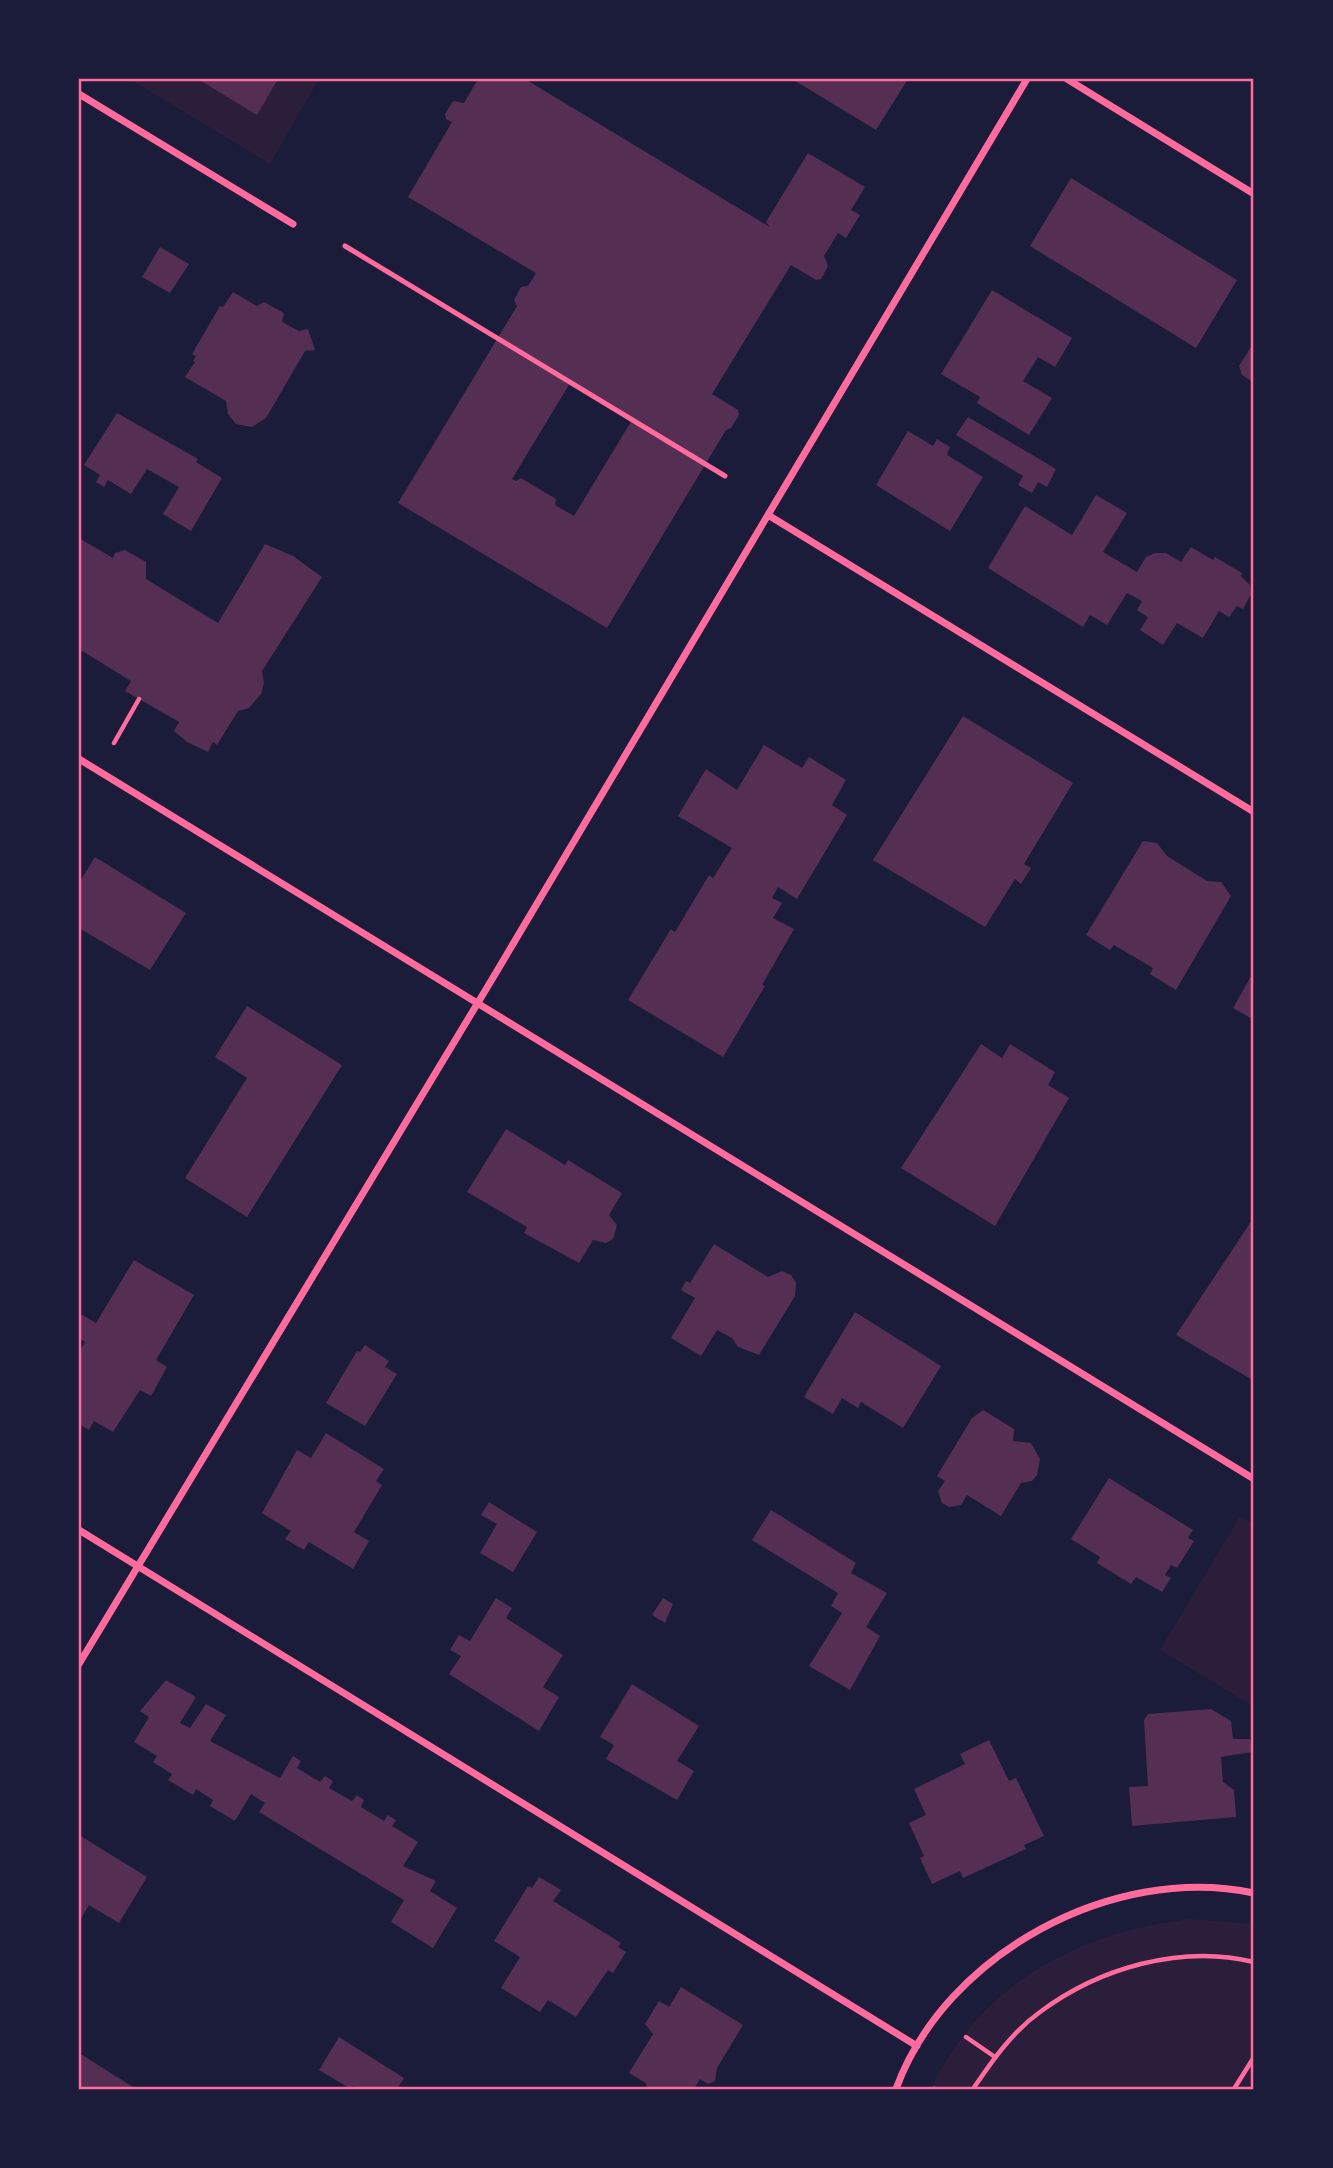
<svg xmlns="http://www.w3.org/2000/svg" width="1333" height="2168" font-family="Ubuntu,sans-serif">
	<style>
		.green { fill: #2a1e3b }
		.building { fill: #542f53; fill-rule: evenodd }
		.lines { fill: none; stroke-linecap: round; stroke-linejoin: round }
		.path { stroke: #ff6b9d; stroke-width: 4.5 }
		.service { stroke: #ff6b9d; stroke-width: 5 }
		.minor { stroke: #ff6b9d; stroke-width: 7 }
		.neatline { fill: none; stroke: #ff6b9d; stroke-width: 2.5 }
	</style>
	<rect width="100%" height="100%" fill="#1b1b3a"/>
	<path class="green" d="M130,79H319L270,164Z
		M1240,1516L1254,1524V1707L1160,1650Z
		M1190,1919L1254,1924V2089H931C981,1983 1078,1932 1190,1919Z"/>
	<path class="building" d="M198,79H278L257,115Z
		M478,79H525L770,227L766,222L808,153L865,187L851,210L860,215L846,238L838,233L824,256L828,266L821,279L816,280L791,265L712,394L738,410L739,415L731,428L726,430L607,628L398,503L517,306L514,300L521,287L528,286L536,273L408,197L452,122L446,119L445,114L453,101L464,103ZM570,383L632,420L574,516L555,505L556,499L521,478L516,481L512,479Z
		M792,79H908L876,130Z
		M1071,178L1237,280L1196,348L1030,246Z
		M160,247L189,264L170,293L142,277Z
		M992,290L1072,338L1055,367L1038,357L1023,381L1052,398L1029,435L977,403L980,397L941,374Z
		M233,292L257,306L264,302L284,313L282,322L299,331L308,329L315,350L305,351L266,418L252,427L236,424L228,414L226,401L185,377L195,362L193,361L196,356L192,354L220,306L223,307Z
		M1254,342V383L1242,375L1239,366Z
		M117,413L198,459L196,462L222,478L191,531L163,514L179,487L147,469L131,494L108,480L104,487L96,482L100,475L84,465Z
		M968,417L1056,469L1047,487L1038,482L1032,493L1018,485L1023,476L956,435Z
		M908,431L933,446L937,439L950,447L947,455L983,477L950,531L876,485Z
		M1096,495L1127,513L1103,552L1137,572L1146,557L1155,553H1166L1181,562L1191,547L1213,560L1215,557L1242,573L1241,576L1250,585L1251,594L1243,609L1237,606L1229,617L1219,611L1203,638L1177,623L1163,645L1140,630L1148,617L1137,610L1142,601L1127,593L1107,625L1090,615L1083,627L988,568L1025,506L1072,535Z
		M79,538L113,558L115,553L125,550L146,562V579L218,623L265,544L293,556L322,577L262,671L264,683L261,694L249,708L238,711L217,745L213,742L208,752L187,742L174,731L179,722L125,691L131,681L79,649Z
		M963,716L1073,783L1024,864L1031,868L1021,884L1015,879L985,927L873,860Z
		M764,745L802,768L809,757L846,780L832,805L847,815L797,899L778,887L772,898L782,903L773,918L794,929L762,985L765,986L723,1057L628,1000L671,929L675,932L709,875L713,878L732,848L678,816L706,769L737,790Z
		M1143,841L1157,843L1167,856L1207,881L1221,882L1231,896L1176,990L1150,974L1153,968L1114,945L1110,950L1086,935Z
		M95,857L186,913L150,970L79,928V883Z
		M1254,971V1020L1233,1008Z
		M247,1006L342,1065L247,1217L185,1178L247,1078L215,1057Z
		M981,1044L1002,1058L1010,1044L1055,1072L1048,1085L1069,1098L995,1226L901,1168Z
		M506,1129L565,1165L568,1160L622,1193L609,1215L617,1225L613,1239L606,1243L593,1240L579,1263L524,1233L527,1227L467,1192Z
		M1254,1217V1381L1176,1335Z
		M714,1244L768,1277L782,1271L791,1275L796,1283L795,1296L759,1355L738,1347L732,1338L717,1330L701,1356L671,1338L695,1298L681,1290L686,1281L690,1283Z
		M134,1260L194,1295L156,1360L167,1367L151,1396L140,1390L113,1432L94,1421L89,1430L79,1424V1353L85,1342L79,1338V1313L96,1323Z
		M855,1312L941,1366L903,1428L861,1402L858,1408L842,1398L833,1414L804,1397Z
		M365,1345L389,1361L385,1367L397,1374L365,1426L326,1403L357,1351L360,1352Z
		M983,1410L1014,1429L1013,1441L1031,1443L1040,1459L1037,1475L1032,1481L1021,1483L1001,1516L967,1495L961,1505L949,1507L942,1503L938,1491L945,1481L937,1476L972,1418Z
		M326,1433L384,1469L376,1481L382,1485L354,1532L369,1541L353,1569L309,1542L304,1550L285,1539L291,1531L262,1513L297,1450L311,1458Z
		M1109,1478L1193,1530L1188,1538L1194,1541L1177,1568L1171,1565L1165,1575L1171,1578L1162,1592L1136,1577L1131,1584L1097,1563L1100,1557L1071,1539Z
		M489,1502L537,1532L513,1572L480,1553L497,1524L481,1515Z
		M771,1510L856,1563L851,1573L887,1593L866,1627L880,1636L850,1690L809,1666L842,1613L831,1606L838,1593L752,1540Z
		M496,1598L512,1608L506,1618L563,1655L543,1687L559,1697L539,1731L449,1674L461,1656L450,1650L459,1635L470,1641Z
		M663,1598L673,1604L665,1623L652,1615Z
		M166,1680L196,1697L180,1723L190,1728L206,1704L226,1715L210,1741L280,1778L293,1756L301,1761L297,1768L320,1782L325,1776L333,1781L329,1788L352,1801L357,1795L364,1800L361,1807L384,1821L388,1815L396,1820L392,1826L418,1842L403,1866L436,1881L430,1891L457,1908L433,1948L391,1922L404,1900L259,1812L265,1803L251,1794L235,1821L210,1806L213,1800L196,1789L193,1795L168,1780L172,1774L153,1762L157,1756L134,1742L149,1717L140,1711Z
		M632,1684L699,1726L677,1761L694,1771L677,1800L606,1759L614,1745L600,1737Z
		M1211,1709L1231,1721L1233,1739H1250L1252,1752L1221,1757L1223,1782L1234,1790L1236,1817L1132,1826L1129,1787L1148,1786L1144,1720L1148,1714Z
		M989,1740L1009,1781L1016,1778L1044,1836L1024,1845L1026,1849L963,1878L960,1871L932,1884L920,1858L924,1856L909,1823L926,1815L914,1789L965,1764L960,1754Z
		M79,1835L147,1877L119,1923L89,1905L79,1922Z
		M539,1877L561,1890L553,1901L621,1943L618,1947L626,1952L613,1973L608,1970L576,2017L548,2000L540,2012L501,1988L520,1957L494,1941L528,1886L532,1888Z
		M681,1987L743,2025L717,2068L715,2081L708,2084L700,2079L694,2089H647L646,2083L629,2073L653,2034L645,2024L659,2001L669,2007Z
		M339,2037L404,2078L397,2089H359L353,2086L351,2089L319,2070Z
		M79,2053L133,2087L132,2089H79Z"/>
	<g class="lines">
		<path class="path" d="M114,743L139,699
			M966,2037L995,2057
			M934,2089H935
			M973,2089C992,2061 1012,2032 1040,2012C1099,1968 1181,1944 1254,1962
			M1234,2089L1254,2057"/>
		<path class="service" d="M345,246L725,476"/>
		<path class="minor" d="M1067,79L1254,194
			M79,94L293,224
			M768,515L1254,812
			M79,759L1254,1479
			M79,1530L917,2046
			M79,1664L494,976L1027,79
			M896,2089C945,1954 1113,1863 1254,1893"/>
	</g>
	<rect width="1333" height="2168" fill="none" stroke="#1b1b3a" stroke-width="161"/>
	<rect x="80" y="80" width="1172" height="2008" class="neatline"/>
</svg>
